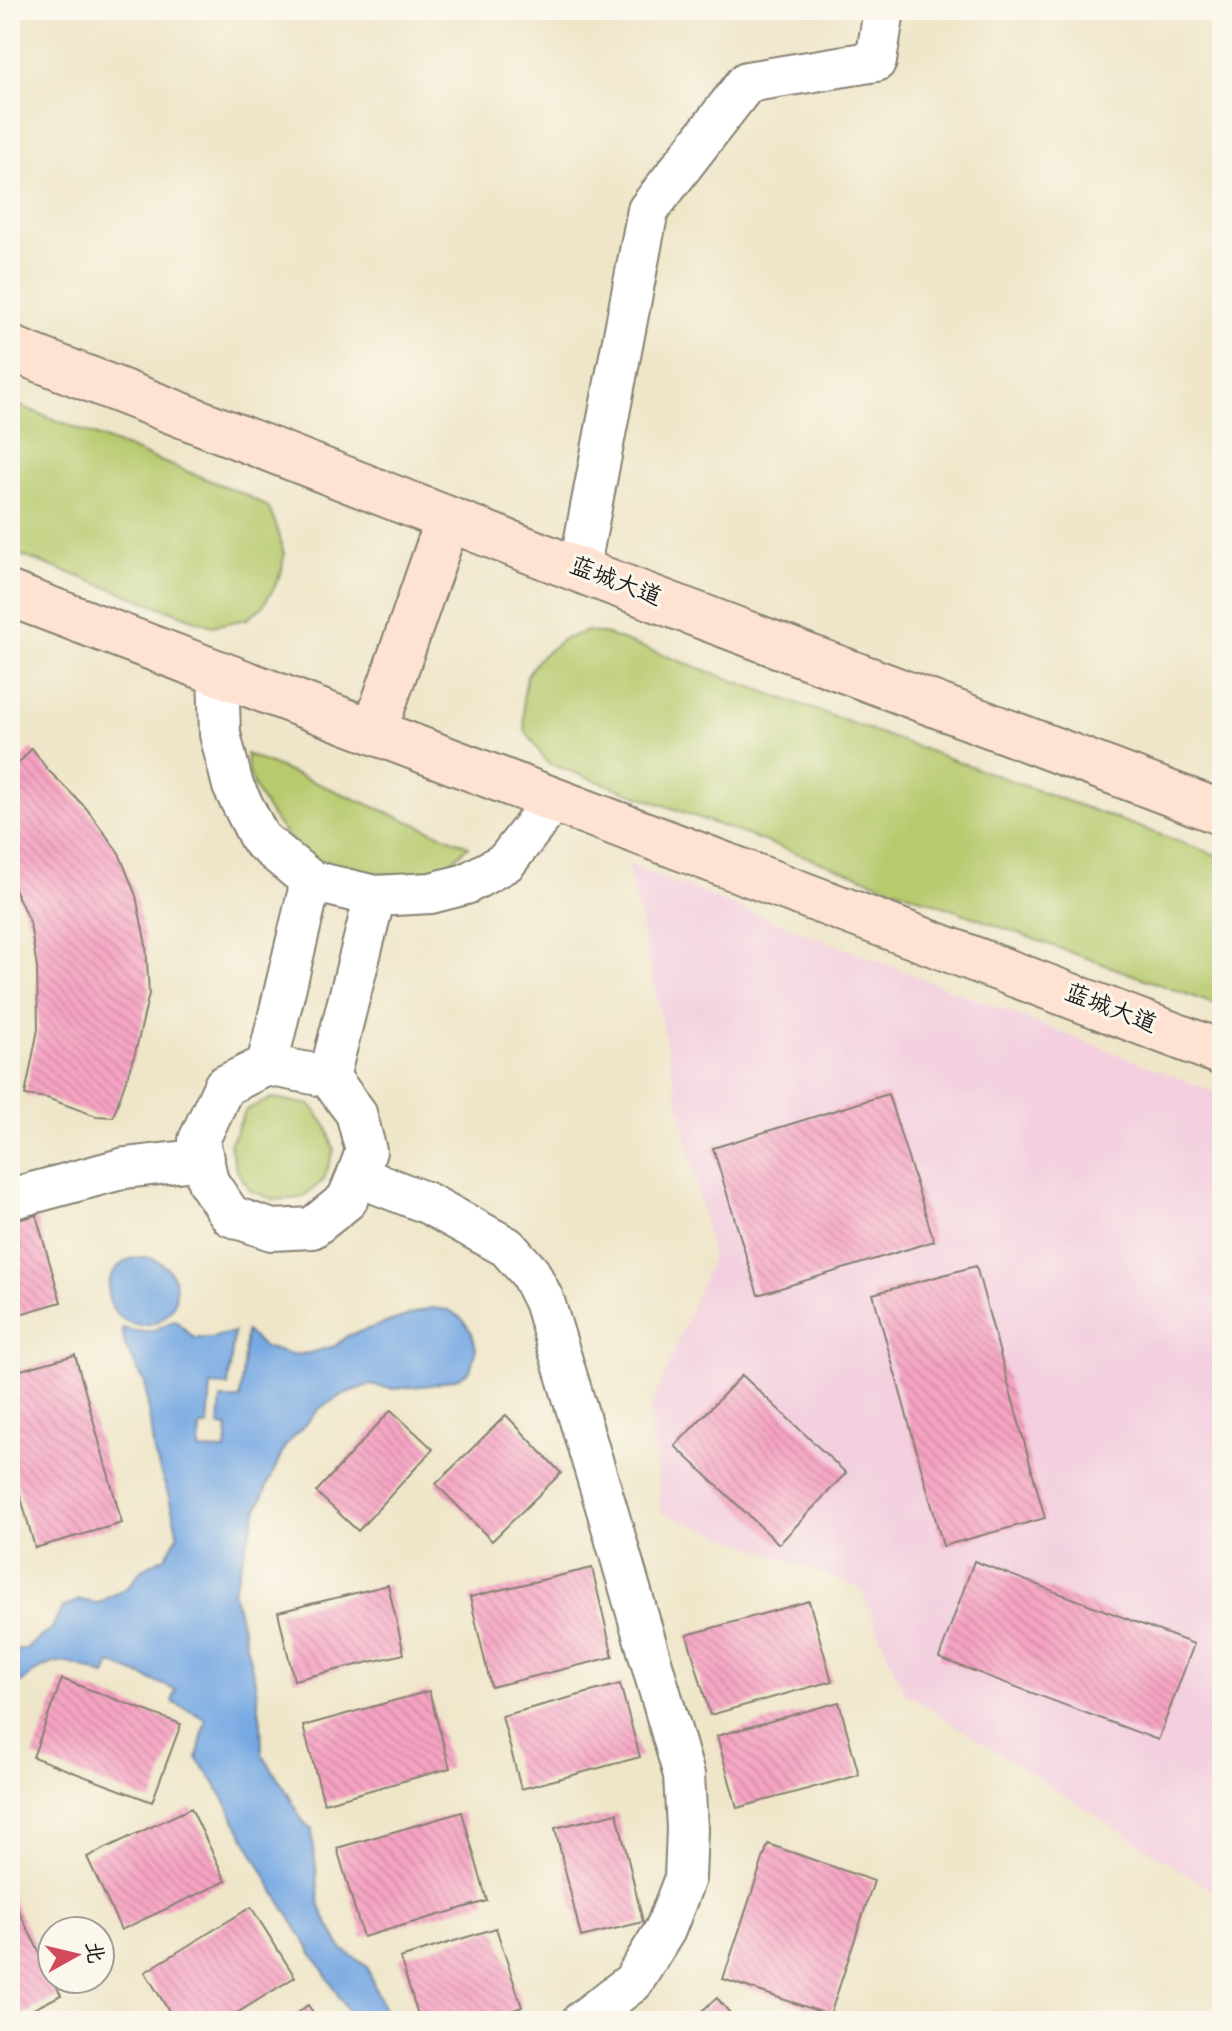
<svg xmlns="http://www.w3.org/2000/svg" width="1232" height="2031" font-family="'Gochi Hand','LXGW WenKai TC',sans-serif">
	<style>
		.built { fill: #f3cfdf }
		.grass { fill: #b7ca6e; stroke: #6a7345; stroke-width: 2 }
		.water { fill: #77a9e3; stroke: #4a6280; stroke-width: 2 }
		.building { fill: url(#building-back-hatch) }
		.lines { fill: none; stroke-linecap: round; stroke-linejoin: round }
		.street-casing { stroke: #868172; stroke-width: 44 }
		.secondary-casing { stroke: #868172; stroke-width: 48 }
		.street { stroke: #fff; stroke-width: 40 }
		.secondary { stroke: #fee3d2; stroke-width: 44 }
		.labels { text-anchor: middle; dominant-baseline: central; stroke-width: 6; stroke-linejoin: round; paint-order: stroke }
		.street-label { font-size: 24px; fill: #1c1c1c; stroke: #fbf7ec }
	</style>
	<defs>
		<pattern id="building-back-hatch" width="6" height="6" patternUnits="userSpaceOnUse" patternTransform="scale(2)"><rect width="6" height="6" fill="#f5a3c2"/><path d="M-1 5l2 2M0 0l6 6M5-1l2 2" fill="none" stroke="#d18ca6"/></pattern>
	</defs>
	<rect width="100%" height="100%" fill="#fbf7ec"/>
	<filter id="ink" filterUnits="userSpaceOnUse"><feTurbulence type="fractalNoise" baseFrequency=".0125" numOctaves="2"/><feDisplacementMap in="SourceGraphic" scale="16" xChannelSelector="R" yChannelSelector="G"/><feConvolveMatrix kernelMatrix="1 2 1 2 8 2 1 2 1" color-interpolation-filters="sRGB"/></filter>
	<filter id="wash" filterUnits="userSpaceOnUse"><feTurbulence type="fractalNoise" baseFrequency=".006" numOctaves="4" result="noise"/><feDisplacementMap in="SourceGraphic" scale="32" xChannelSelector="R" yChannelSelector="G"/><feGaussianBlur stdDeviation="1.8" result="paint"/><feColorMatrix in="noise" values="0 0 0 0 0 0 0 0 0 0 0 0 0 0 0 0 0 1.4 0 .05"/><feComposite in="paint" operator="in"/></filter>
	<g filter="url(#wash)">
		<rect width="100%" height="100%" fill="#efe6c9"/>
		<path class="built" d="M628,864L1222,1095V1897L904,1692L860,1588L661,1512L650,1411L712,1257Z"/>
		<path class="grass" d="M10,402L244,494L268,507L275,522L284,554L282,570L274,588L262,607L247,619L212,626L10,551Z
			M587,631L608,635L1222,857V1007L547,763L525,730L523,700L527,675L539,658L562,640Z
			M246,754L469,846C460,853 450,865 440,869C422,877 398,876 379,874C361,872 342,871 325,864C294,852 258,804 249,772C247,766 247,760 246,754Z
			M272,1098L311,1105L327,1127L334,1151L323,1181L301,1198L275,1200L251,1191L236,1169L230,1144L246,1110Z"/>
		<path class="water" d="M108 1291a34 34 0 1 1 68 0a34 34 0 1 1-68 0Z
			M430,1308L449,1310L462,1319L472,1333L476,1348L470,1371L458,1378L431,1385L394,1389L369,1385L346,1393L320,1408L285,1446L257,1509L233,1591L255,1681L261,1723L262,1754L287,1792L302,1820L312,1830L320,1907L341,1948L367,1967L388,2021H354L274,1891L215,1783L197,1758L206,1719L172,1702L176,1690L111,1663L105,1675C92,1671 66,1659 54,1663C39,1667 23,1682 10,1691V1652L25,1649L52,1628L62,1608L79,1600L99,1603L128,1587L141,1570L166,1556L178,1535L169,1497L154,1453L145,1383L125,1346L122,1328C148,1335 152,1332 175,1320L194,1338H211L234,1332L228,1386L211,1385L208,1426H200L199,1450L226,1451L228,1427L219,1426L221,1399H240L246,1331L264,1347L291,1355L309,1353L335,1346L347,1336Z"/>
		<g id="blocks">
			<path class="building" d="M32,748L47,769L86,808L119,853L136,896L146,945L149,994L135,1054L113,1117L96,1116L47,1098L25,1095L38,1029L37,968L30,923L10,880V773Z
				M888,1094L934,1241L758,1295L713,1148Z
				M36,1215L61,1302L10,1317V1222Z
				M976,1266L1045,1518L943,1546L873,1294Z
				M75,1355L122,1523L35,1548L10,1458V1373Z
				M742,1375L846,1473L779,1544L675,1446Z
				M391,1410L433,1449L358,1531L316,1492Z
				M506,1415L561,1473L492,1541L436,1484Z
				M974,1561L1194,1644L1158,1740L939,1658Z
				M592,1568L613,1657L491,1687L470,1597Z
				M388,1585L404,1654L294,1680L278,1612Z
				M809,1601L832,1681L710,1715L687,1635Z
				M62,1679L181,1724L152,1802L33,1757Z
				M620,1684L640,1757L521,1789L502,1716Z
				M429,1691L450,1768L324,1803L303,1726Z
				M839,1702L859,1775L737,1808L717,1736Z
				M191,1808L226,1881L121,1930L87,1857Z
				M462,1812L487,1901L363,1937L337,1848Z
				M617,1813L643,1922L581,1937L555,1828Z
				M768,1844L874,1881L830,2015L723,1979Z
				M10,1894L61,1995L10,2021Z
				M251,1907L295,1977L224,2021H175L145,1972Z
				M496,1928L522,2007L479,2021H420L400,1958Z
				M717,1998L737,2021H690Z
				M308,2005L319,2021H287Z"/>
		</g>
	</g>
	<g filter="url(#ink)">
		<use href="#blocks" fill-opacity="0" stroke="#868172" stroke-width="2"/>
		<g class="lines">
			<g class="street-casing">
				<path id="street" d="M579,570L648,210L747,82L876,61L884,10
					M218,672L220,734L233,786L260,839L311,881L375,896L431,893L466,884L506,862L554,800
					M267,1065L329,1077L356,1113L366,1151L357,1176L347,1200L312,1228L272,1230L231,1216L208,1182L199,1140L224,1086Z
					M267,1065L311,881
					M329,1077L375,896
					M357,1176L427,1203L507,1247L530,1273L544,1301L608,1513L684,1775L687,1829L685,1878L665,1930L633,1982L582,2021
					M10,1199L125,1168L204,1159"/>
			</g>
			<g class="secondary-casing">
				<path id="secondary" d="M10,348L579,570L1222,813
					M10,594L1222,1053
					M374,732L448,519"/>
			</g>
			<use href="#street" class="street"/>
			<use href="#secondary" class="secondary"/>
		</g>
	</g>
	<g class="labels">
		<g class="street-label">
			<text transform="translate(615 584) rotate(21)">蓝城大道</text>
			<text transform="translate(1110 1011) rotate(21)">蓝城大道</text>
		</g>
	</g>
	<rect width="1232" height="2031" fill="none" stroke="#fbf7ec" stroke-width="40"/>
	<g transform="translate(76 1955) rotate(82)"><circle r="38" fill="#fbf7ec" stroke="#a29f99" stroke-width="2"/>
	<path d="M0-6L14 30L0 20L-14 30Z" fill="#d1495b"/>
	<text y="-12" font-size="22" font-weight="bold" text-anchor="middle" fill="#1c1c1c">北</text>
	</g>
</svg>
